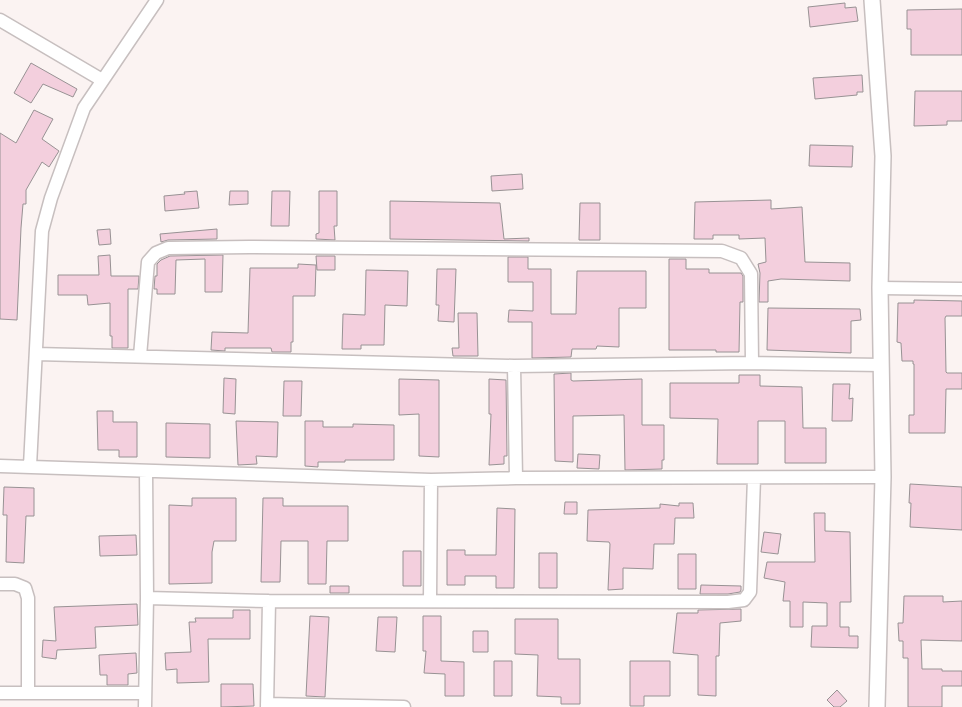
<svg xmlns="http://www.w3.org/2000/svg" width="962" height="707" font-family="Helvetica,sans-serif">
	<style>
		.building { fill: #f3cfdd; stroke: #989294 }
		.lines { fill: none; stroke-linecap: round; stroke-linejoin: round }
		.minor-casing { stroke: #c7bfbf; stroke-width: 15 }
		.tertiary-casing { stroke: #c7bfbf; stroke-width: 18 }
		.minor { stroke: #fff; stroke-width: 12 }
		.tertiary { stroke: #fff; stroke-width: 15 }
	</style>
	<rect width="100%" height="100%" fill="#fbf3f2"/>
	<path class="building" d="M845,3V8L856,7L858,21L810,27L808,7Z
		M962,9V55H911V29H907V10Z
		M31,63L77,89L73,97L43,84L31,103L14,93Z
		M862,75L863,92H857V95L815,99L813,78Z
		M915,91H962V121H947V125L914,126Z
		M34,110L53,119L42,139L59,151L49,167L42,162L26,190V204H23L21,228L17,320L0,319V133L16,143Z
		M810,145L853,146L852,167L809,166Z
		M522,174L523,189L492,191L491,176Z
		M197,191L199,208L165,211L164,196L185,194L184,192Z
		M230,191H248V204L229,205Z
		M272,191H290L289,226H271Z
		M319,191H337V226H334L335,240L316,239V234L319,233Z
		M771,200V209L802,207L805,262L850,263V281L781,279L768,281V302H759L760,273L758,264L766,262L765,238L739,239V235H713V239H694L695,202Z
		M390,201L500,203L504,239L529,238V241L390,239Z
		M580,203H600V240H579Z
		M110,229L111,244L99,245L97,230Z
		M217,229V239L168,240L161,242L160,234Z
		M110,255L111,276H139L138,289H128V348H112V336H110V303L88,305L87,295H58V275H99L98,256Z
		M223,255L222,292H205V259L176,260L175,294H157V289H154L155,276H157V264L161,260L170,256Z
		M316,256H335V270H317Z
		M508,257H528V269H551V314H576L577,271H646V308H619V347L597,346L596,349H572L571,357L532,358V322H508L509,310L533,311V282H508Z
		M669,259H686V269H709V273H741L743,276V302H740L739,352H716V350H669Z
		M298,264L316,265L315,296H293V342H291V352H272L271,348H225V351L211,350L212,332L248,333L250,268H298Z
		M437,269H456L454,322L438,321L439,305H436Z
		M366,270L408,271L407,306L385,305L384,345H361V349H342L343,314L365,315Z
		M914,300L962,301V316H946L945,318L946,372L947,373H962V389H946L945,433H909V415H914V364H913V361H902L901,343L897,342L898,303H914Z
		M768,308L860,309L861,320L851,321V353L767,350Z
		M458,313H477L478,356H453L452,348H459Z
		M571,373V380L573,381L642,379V425H664V460H662V469L625,470L624,415L573,416V462L555,461L554,374Z
		M739,375H760V386L802,387L803,428H826V463H785V421H758V464H717L718,419L670,418V383H739Z
		M224,378L236,379L235,414L223,413Z
		M399,379L439,380V457L419,456V414L399,415Z
		M489,379L506,380L507,456H504V464L489,465L491,414H489Z
		M284,381H302L301,416H283Z
		M833,384H850L849,399L853,398L852,421H832Z
		M97,411H113V422H137V457H119V450H98Z
		M236,421L278,422L277,457L256,456L257,464L238,465Z
		M305,421H323V427H353V424L394,425V460H345V462H318V467L305,466Z
		M166,423L210,424V458L166,457Z
		M578,454L600,455L599,469L577,468Z
		M910,484L962,487V530L910,527L911,503H909Z
		M4,487L34,488V516H26L24,563L6,562L7,515H3Z
		M192,498H236V541H214L212,552V583L169,584V505L192,506Z
		M263,498H283V506H348V541H327L326,584H308V541H281L280,582H261Z
		M565,502H577V514H564Z
		M679,503H693L694,518H675L674,544H654L653,569L623,568V589L608,590L610,544L609,542L587,541L588,510L660,508V504L679,506Z
		M497,508L515,509L514,588H496V576H465V585H447V550H465V555H496Z
		M814,513H825V531L850,532L851,602H840V627H849V636H858V648L811,647L812,626H827V603L803,602V627H790V601H783L785,582L764,578L767,562H815Z
		M764,532L781,534L778,554L761,552Z
		M136,535L137,555L100,556L99,536Z
		M403,551H421V586H403Z
		M539,553H557V588H539Z
		M678,554H696V589H678Z
		M701,585L741,586V590L740,592L728,594H700Z
		M330,586H349V593H330Z
		M904,596H943V602L962,601V641L921,640L922,669H942V671H962V686H942V707H908V658H903V641H899L898,623H903Z
		M137,604L138,625L95,627L96,648L57,650L56,659L42,657L43,640L56,641L54,607Z
		M741,609V621L720,623L719,656H716V696L698,695V655L673,653L677,613H698V610Z
		M233,610H250V639H208L209,682L177,683V669L166,670L165,653L191,652L189,622H196L195,618H233Z
		M310,616L329,617L325,697L306,696Z
		M423,616H441V661L464,662V696H445V674L424,673L426,651H423Z
		M378,617H397L395,652L376,651Z
		M515,619H558V659H580V704H561V697L537,696L538,655L515,654Z
		M473,631H488V652H473Z
		M136,653L137,673L128,674V685H107V675H100L99,655Z
		M494,661H512V696H494Z
		M630,661H670V696H644V706H630Z
		M221,684H253L254,706L221,707Z
		M837,690L847,701L840,707H834L827,700Z"/>
	<g class="lines">
		<g class="minor-casing">
			<path id="minor" d="M0,20L102,80
				M880,288L962,289
				M36,354L514,366L752,363L882,365
				M140,356L148,262L156,253L168,248L249,247L722,251L741,258L751,274L752,363
				M514,366L516,478
				M0,466L431,480L516,478L883,477
				M30,466L42,231L51,198L84,108L157,0
				M0,584H15L25,588L28,598V693
				M147,598L269,601L728,602L744,600L750,592L754,478
				M430,600L431,480
				M0,693H145
				M267,704L404,707
				M145,707L147,598L146,471
				M267,707L269,601"/>
		</g>
		<g class="tertiary-casing">
			<path id="tertiary" d="M872,0L883,156L880,288L883,477L877,707"/>
		</g>
		<use href="#minor" class="minor"/>
		<use href="#tertiary" class="tertiary"/>
	</g>
</svg>
